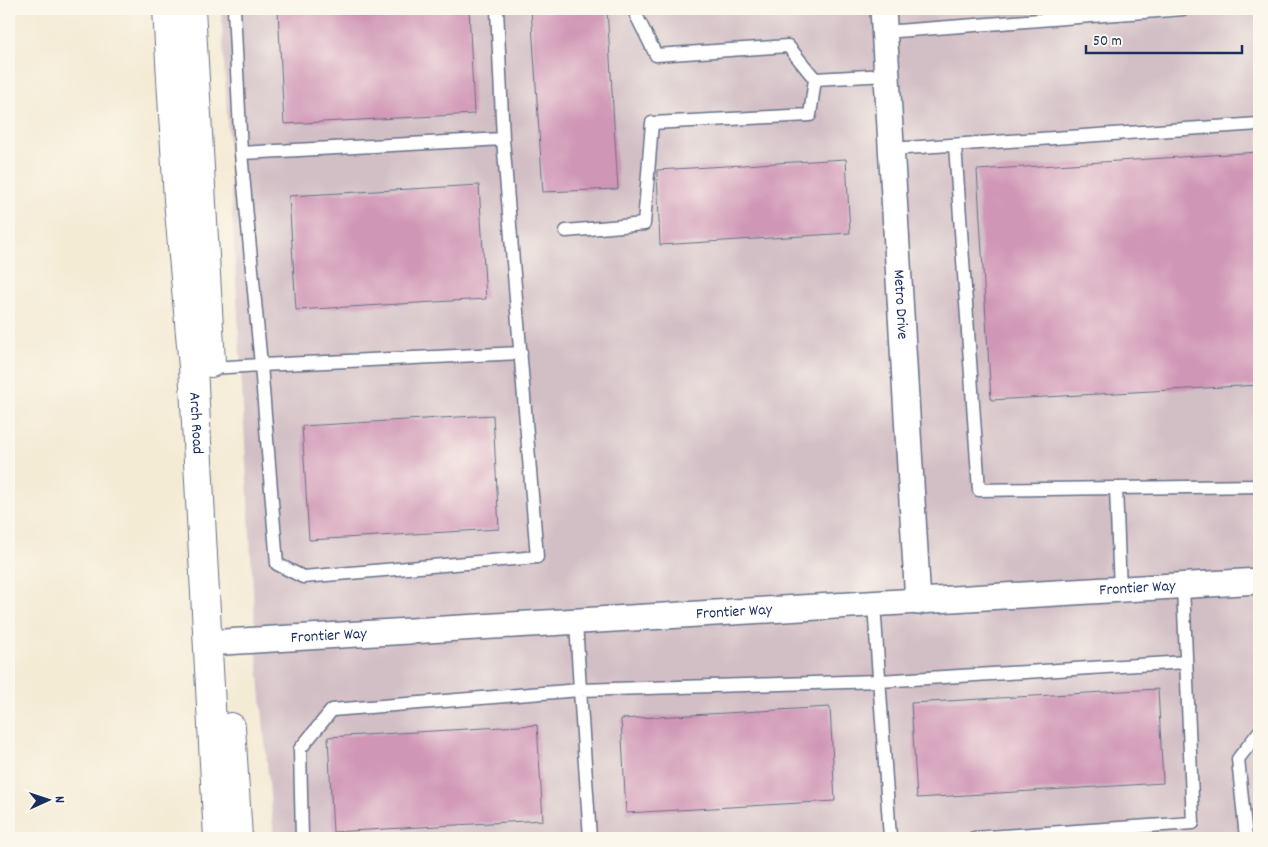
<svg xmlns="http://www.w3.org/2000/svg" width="1268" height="847" font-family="Dekko,sans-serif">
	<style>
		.industrial { fill: #d2bec5 }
		.building { fill: #d096b6 }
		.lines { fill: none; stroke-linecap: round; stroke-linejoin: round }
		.lane-casing { stroke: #677188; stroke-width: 15 }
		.street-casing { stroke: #677188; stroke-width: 28 }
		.secondary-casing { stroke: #677188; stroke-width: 30 }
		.lane { stroke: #fff; stroke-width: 12 }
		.street { stroke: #fff; stroke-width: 25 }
		.secondary { stroke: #fff; stroke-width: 28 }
		.labels { text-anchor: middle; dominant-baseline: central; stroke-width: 4; stroke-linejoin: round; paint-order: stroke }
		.street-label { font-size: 16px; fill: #1b2f5e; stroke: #fbf7ec }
	</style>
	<rect width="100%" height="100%" fill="#fbf7ec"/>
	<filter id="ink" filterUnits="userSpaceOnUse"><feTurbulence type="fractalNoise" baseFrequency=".02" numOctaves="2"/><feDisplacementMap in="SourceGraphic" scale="10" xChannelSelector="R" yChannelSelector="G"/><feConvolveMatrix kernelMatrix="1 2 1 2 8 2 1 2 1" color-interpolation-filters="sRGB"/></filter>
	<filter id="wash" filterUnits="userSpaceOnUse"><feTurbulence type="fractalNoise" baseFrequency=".0096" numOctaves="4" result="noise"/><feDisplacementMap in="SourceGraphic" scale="20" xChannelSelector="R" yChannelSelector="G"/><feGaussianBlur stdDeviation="1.12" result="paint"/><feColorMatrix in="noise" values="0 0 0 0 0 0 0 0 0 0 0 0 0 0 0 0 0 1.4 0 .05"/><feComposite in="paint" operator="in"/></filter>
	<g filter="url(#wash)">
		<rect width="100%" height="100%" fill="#f4ebd5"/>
		<path class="industrial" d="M221,9H1259V838H274L256,645Z"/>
		<g id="blocks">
			<path class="building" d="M306,9H469L474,114L284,124L278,10Z
				M531,9H607L618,189L543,192Z
				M647,9H690V10L647,13Z
				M1259,152V385L991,400L977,170Z
				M846,159L850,233L660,245L657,170Z
				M479,185L486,299L296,310L289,196Z
				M493,415L499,529L309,540L302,426Z
				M1158,689L1163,783L917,798L911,703Z
				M830,707L835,801L626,813L621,719Z
				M537,725L543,820L333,832L328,737Z"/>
		</g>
	</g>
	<g filter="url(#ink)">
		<use href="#blocks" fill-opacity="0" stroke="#677188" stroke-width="1"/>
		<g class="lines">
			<g class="lane-casing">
				<path id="lane" d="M497,9L503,139L537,557L303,577L277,564L261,365L521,353
					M636,9V15L656,55L788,46L815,79
					M884,32L1183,9
					M955,145L979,490L1259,486
					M891,149L1259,124
					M241,153L503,139
					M566,231L644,224L652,123L810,115L815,79L887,75
					M211,368L261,365L241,153L234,9
					M1116,488L1120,590
					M874,604L890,838
					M302,838L300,749L332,710L580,690L576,622
					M590,838L580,690L879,681L1186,662
					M974,838L1193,823L1183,586
					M1246,838L1238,759L1259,732"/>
			</g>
			<g class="street-casing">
				<g id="street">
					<path id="s1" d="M883,9L918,602"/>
					<path id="s2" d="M207,643L1259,581"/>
				</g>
			</g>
			<g class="secondary-casing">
				<g id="secondary">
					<path id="s3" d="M167,9L178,200L193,367L218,838"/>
					<path d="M191,9L211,363"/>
					<path d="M231,727L238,838"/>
				</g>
			</g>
			<use href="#lane" class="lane"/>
			<use href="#street" class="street"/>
			<use href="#secondary" class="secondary"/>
		</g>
	</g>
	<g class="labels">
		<g class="street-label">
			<text stroke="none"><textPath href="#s1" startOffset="296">Metro Drive</textPath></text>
			<text stroke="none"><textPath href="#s3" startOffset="415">Arch Road</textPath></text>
			<text stroke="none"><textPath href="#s2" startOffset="932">Frontier Way</textPath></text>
			<text stroke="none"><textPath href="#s2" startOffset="528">Frontier Way</textPath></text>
			<text stroke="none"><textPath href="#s2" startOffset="122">Frontier Way</textPath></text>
		</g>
	</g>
	<rect width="1268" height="847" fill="none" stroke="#fbf7ec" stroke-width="30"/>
	<g transform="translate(48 800) rotate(87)" stroke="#fbf7ec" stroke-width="4" paint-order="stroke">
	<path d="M0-4L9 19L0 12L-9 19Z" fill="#1b2f5e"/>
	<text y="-8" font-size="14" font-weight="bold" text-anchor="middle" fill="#1b2f5e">N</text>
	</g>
	<path d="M1086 45v8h156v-8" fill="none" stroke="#1b2f5e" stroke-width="2.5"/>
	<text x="1093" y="45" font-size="15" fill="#1b2f5e" stroke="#fbf7ec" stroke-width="4" paint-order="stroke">50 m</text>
</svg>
